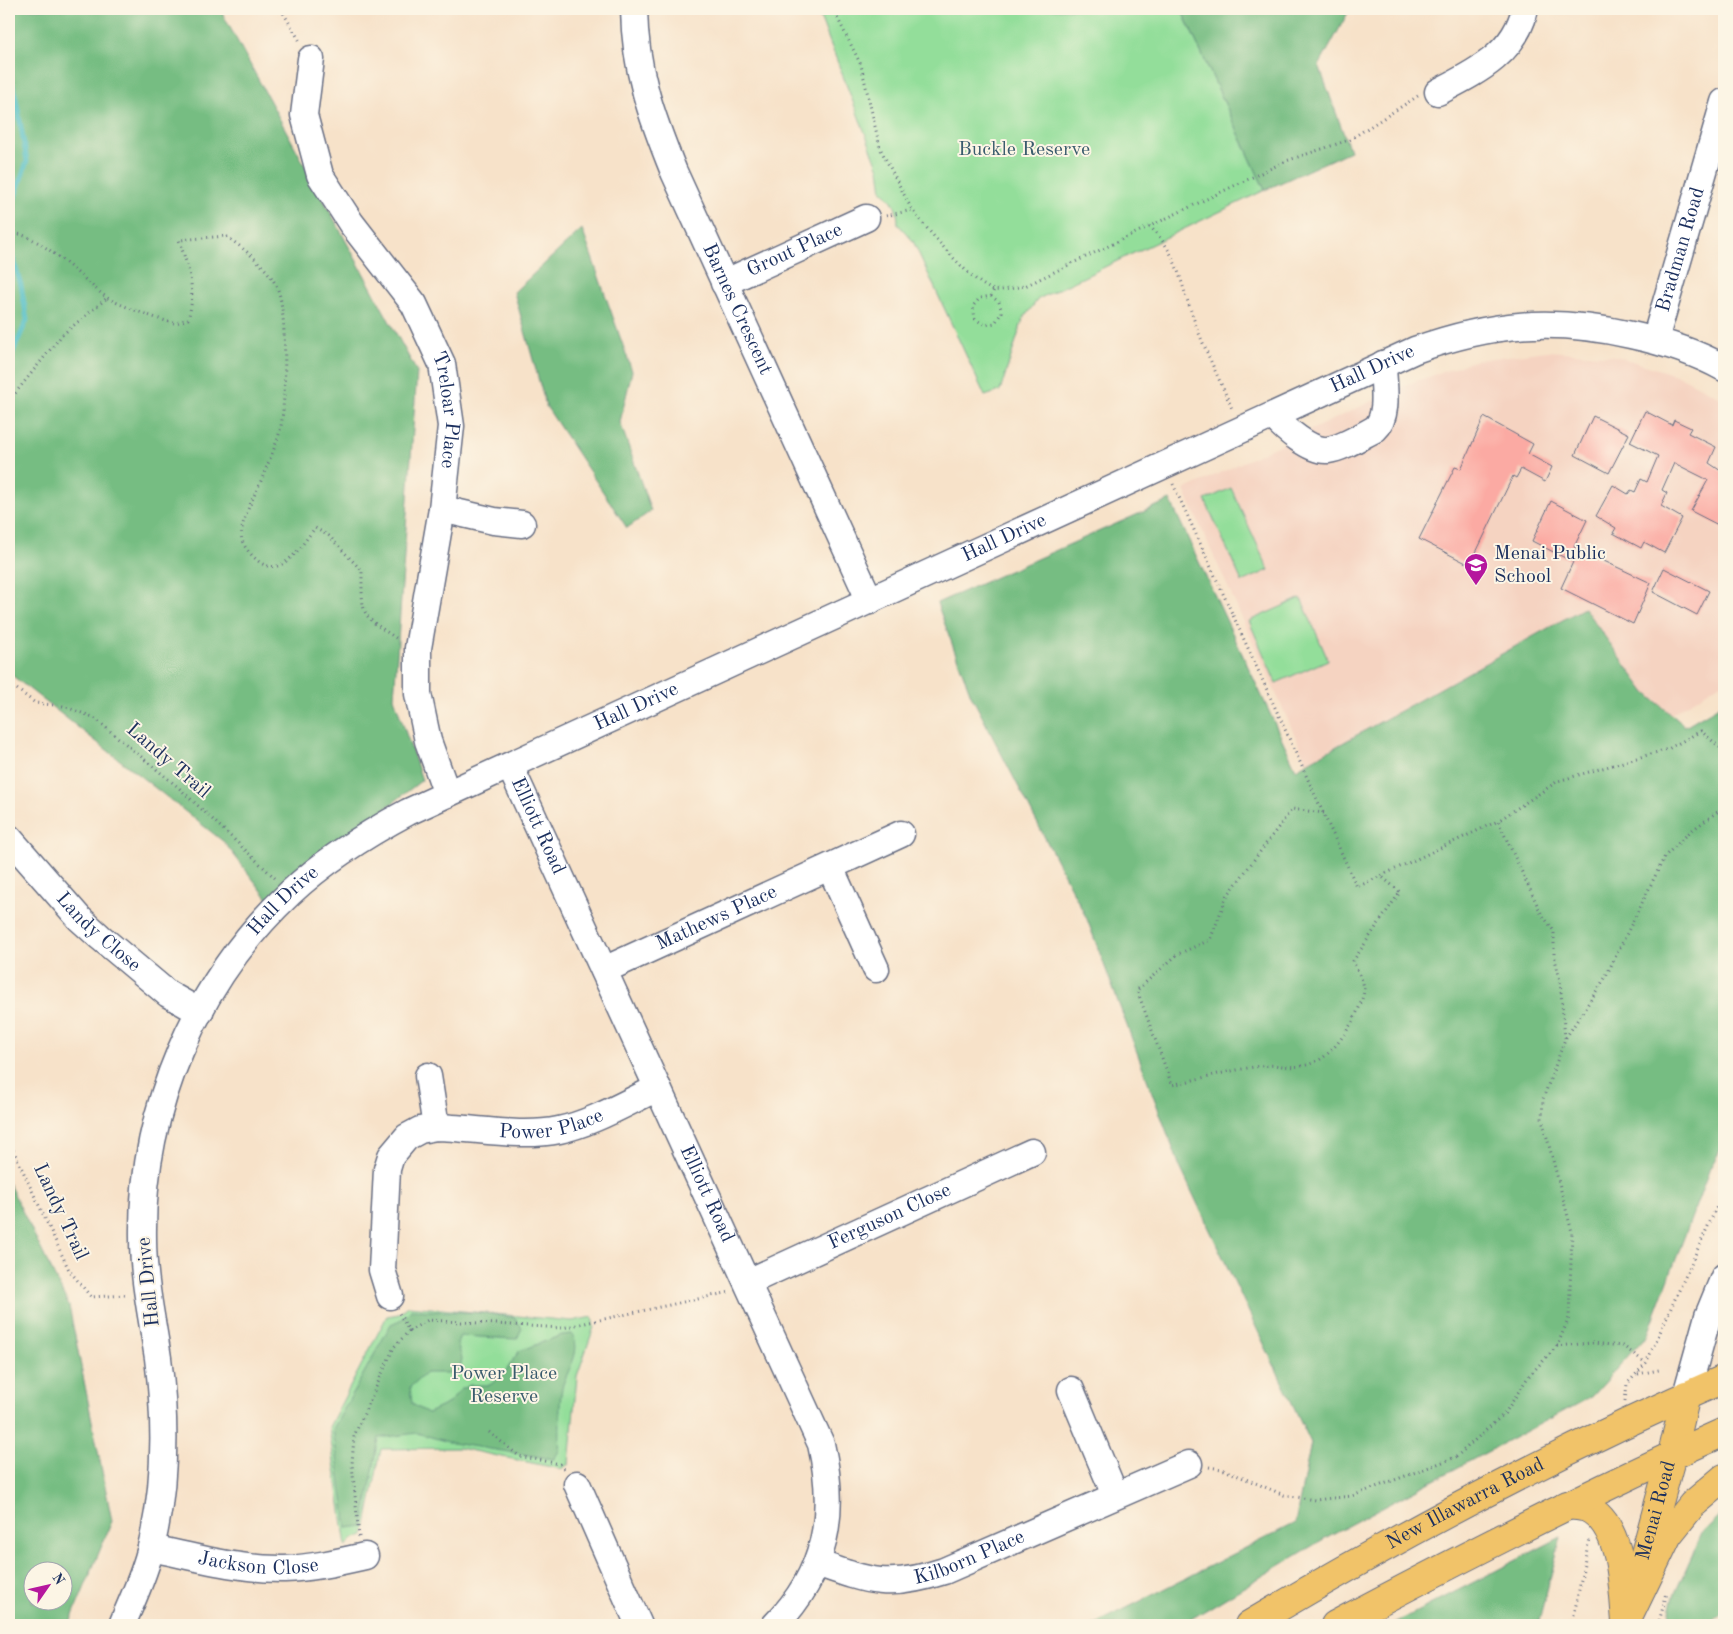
<svg xmlns="http://www.w3.org/2000/svg" width="1733" height="1634" font-family="'Old Standard TT',serif">
	<style>
		.built { fill: #f5d3c1 }
		.green { fill: #93de9a; stroke: #57867c }
		.forest { fill: #76bd82; stroke: #487670; fill-rule: evenodd }
		.lines { fill: none; stroke-linecap: round; stroke-linejoin: round }
		.stream { stroke: #50bec6; stroke-width: 5 }
		.building { fill: #fbaaa3 }
		.minor-casing { stroke: #686e83; stroke-width: 29 }
		.major-casing { stroke: #686e83; stroke-width: 30 }
		.highway-casing { stroke: #686e83; stroke-width: 30 }
		.path { stroke: #686e83; stroke-width: 3; stroke-dasharray: 1 4; stroke-linecap: butt }
		.minor { stroke: #fff; stroke-width: 26 }
		.major { stroke: #f1c369; stroke-width: 28 }
		.highway { stroke: #f1c369; stroke-width: 28 }
		.labels { text-anchor: middle; dominant-baseline: central; stroke-width: 4; stroke-linejoin: round; paint-order: stroke }
		.park-label { font-size: 20px; fill: #395b6d; stroke: #fcf5e5 }
		.street-label { font-size: 20px; fill: #1b2f5e; stroke: #fcf5e5 }
		.poi-label { font-size: 20px; fill: #1b2f5e; stroke: #fcf5e5; text-anchor: start }
	</style>
	<rect width="100%" height="100%" fill="#fcf5e5"/>
	<filter id="ink" filterUnits="userSpaceOnUse"><feTurbulence type="fractalNoise" baseFrequency=".02" numOctaves="2"/><feDisplacementMap in="SourceGraphic" scale="10" xChannelSelector="R" yChannelSelector="G"/><feConvolveMatrix kernelMatrix="1 2 1 2 8 2 1 2 1" color-interpolation-filters="sRGB"/></filter>
	<filter id="wash" filterUnits="userSpaceOnUse"><feTurbulence type="fractalNoise" baseFrequency=".0096" numOctaves="4" result="noise"/><feDisplacementMap in="SourceGraphic" scale="20" xChannelSelector="R" yChannelSelector="G"/><feGaussianBlur stdDeviation="1.12" result="paint"/><feColorMatrix in="noise" values="0 0 0 0 0 0 0 0 0 0 0 0 0 0 0 0 0 1.4 0 .05"/><feComposite in="paint" operator="in"/></filter>
	<g filter="url(#wash)">
		<rect width="100%" height="100%" fill="#f7e2c9"/>
		<path class="built" d="M1547,351L1616,356L1679,376L1724,399V681L1675,712L1358,875L1184,490L1408,384L1477,360Z"/>
		<path class="green" d="M817,9H1181L1265,190L1038,299L1023,319L1000,391L985,396L913,241L898,224C898,210 894,200 882,191L879,169Z
			M1231,488L1269,570L1242,582L1205,500Z
			M1301,598L1328,660L1276,683L1249,621Z
			M408,1306L572,1321L592,1317L594,1327L577,1376L569,1464L561,1469L459,1448L381,1449L364,1535L353,1539L346,1546L329,1427L387,1316L399,1314Z"/>
		<path class="forest" d="M9,9H220L417,372L394,698L422,780L269,900L224,842L9,673Z
			M1181,9H1350L1319,66L1350,151L1265,190Z
			M582,229L632,371L620,422L651,511L627,528L546,406L514,292Z
			M1170,500L1296,769L1584,608L1646,693L1685,726L1724,703V1144L1710,1168L1648,1334L1591,1397L1332,1534L1181,1625H1093L1295,1523L1311,1443L1180,1167L1087,919L971,695L937,603Z
			M9,1184L69,1306L112,1521L69,1625H9ZM32,1572H62V1602H32Z
			M411,1310L485,1313L515,1318L522,1328L517,1339L460,1336L457,1343L462,1358L460,1369L451,1373H426L410,1387L412,1404L428,1413L449,1403L460,1390L470,1385H490L504,1374L519,1351L562,1335L572,1334C583,1352 567,1369 562,1388C558,1408 561,1431 559,1451L554,1459L452,1443L417,1433L379,1438L363,1526L347,1528L333,1429L391,1324L402,1319Z
			M1724,1511V1613L1712,1618L1709,1625H1666L1675,1593L1703,1531Z
			M1561,1537L1538,1625H1391Z"/>
		<g class="lines">
			<path class="stream" d="M9,73L15,93L27,161L9,215
				M9,220L11,252L21,285L27,320L9,361"/>
		</g>
		<g id="blocks">
			<path class="building" d="M1645,411L1672,425L1674,420L1691,428L1688,433L1716,447L1709,463L1724,473V528L1691,511L1708,480L1674,463L1662,490L1667,493L1661,506L1682,518L1664,553L1644,542L1641,548L1613,533L1616,528L1596,516L1613,485L1628,494L1631,490L1635,492L1641,479L1647,482L1658,456L1630,442Z
				M1593,416L1629,434L1609,473L1575,455Z
				M1484,417L1533,444L1528,454L1552,467L1545,482L1521,469L1516,478L1513,476L1470,565L1419,539L1455,467L1461,469Z
				M1551,501L1587,520L1574,547L1651,583L1633,624L1561,588L1573,562L1532,541Z
				M1664,568L1709,591L1697,615L1653,592Z"/>
		</g>
	</g>
	<g filter="url(#ink)">
		<use href="#blocks" fill-opacity="0" stroke="#686e83" stroke-width="1"/>
		<g class="lines">
			<g class="minor-casing">
				<g id="minor">
					<path id="s1" d="M634,9C635,71 651,115 674,172L870,601"/>
					<path id="s2" d="M311,59L304,115L320,175L351,223L414,304L442,364L451,426L442,509L418,648V694L428,741L447,794"/>
					<path d="M1438,92C1476,72 1515,54 1525,9"/>
					<path id="s3" d="M724,283L866,218"/>
					<path id="s4" d="M1655,340L1724,102"/>
					<path d="M1273,416C1284,428 1310,452 1328,450C1343,448 1361,436 1375,429C1390,415 1383,383 1383,364"/>
					<path d="M442,509L494,521L522,524"/>
					<path id="s5" d="M510,766L821,1444C837,1514 826,1573 775,1625"/>
					<path id="s6" d="M9,838L79,918L100,937L168,994L200,1012"/>
					<path d="M830,867L876,969"/>
					<path id="s7" d="M604,970L901,834"/>
					<path d="M428,1076L436,1127"/>
					<path id="s8" d="M748,1282L1032,1152"/>
					<path id="s9" d="M390,1296L382,1270L387,1169L391,1156L407,1137L420,1130L436,1127C475,1128 522,1138 559,1130C593,1123 627,1102 658,1088"/>
					<path d="M1071,1390L1115,1495"/>
					<path d="M1686,1395L1708,1316L1724,1277"/>
					<path d="M577,1484L639,1625"/>
					<path id="s10" d="M151,1548C195,1557 240,1570 285,1569C312,1568 338,1562 365,1556"/>
					<path id="s11" d="M817,1563C870,1582 889,1589 944,1571L1189,1464"/>
					<path id="s12" d="M122,1625C132,1600 145,1574 151,1547C166,1486 166,1420 158,1358C152,1318 143,1279 143,1238C141,1110 196,981 290,893C325,860 365,835 408,812L1415,350C1491,323 1552,317 1631,335C1664,342 1695,352 1724,368"/>
				</g>
			</g>
			<g class="major-casing">
				<g id="major">
					<path id="s13" d="M1637,1583L1672,1455"/>
				</g>
			</g>
			<g class="highway-casing">
				<g id="highway">
					<path d="M1672,1455L1686,1395"/>
					<path d="M1567,1505C1573,1506 1581,1506 1587,1508C1623,1525 1623,1589 1626,1622"/>
					<path d="M1626,1622L1668,1535L1692,1505L1724,1478"/>
					<path id="s14" d="M1249,1625C1402,1534 1560,1450 1724,1379"/>
					<path d="M1335,1625C1463,1557 1592,1491 1724,1432"/>
				</g>
			</g>
			<path class="path" d="M281,9L301,43
				M833,9L861,65L880,148L912,210
				M9,150L13,167L9,181
				M886,216L912,210C926,227 974,287 995,290C1004,291 1016,287 1025,286L1286,161L1349,140L1418,96
				M1149,226C1176,250 1180,280 1191,311C1202,345 1219,378 1233,411
				M9,234C35,228 85,282 106,297C116,304 162,321 174,323C178,323 184,320 188,319C197,289 188,268 179,240L226,236C244,249 270,268 278,290C287,313 286,400 281,426C278,442 269,460 263,476C257,492 238,523 242,540C244,547 252,556 258,561C283,580 301,545 315,528L329,536L362,571C362,618 360,614 399,640
				M991,296L999,302L1002,312L995,323L985,325L975,319L973,306L980,298L991,296L994,290
				M9,401L62,335L107,298
				M1173,484L1357,887L1498,821
				M9,683L35,703L63,706L93,717L178,787L275,878
				M1324,813L1292,809L1227,896L1210,940L1178,954L1137,990L1172,1085C1202,1078 1231,1070 1261,1066C1283,1063 1294,1072 1317,1061C1336,1053 1363,1010 1364,989C1364,981 1356,969 1353,961L1400,892L1381,876
				M1565,1038L1560,981L1554,954V931L1541,913L1498,821L1558,781L1668,749L1701,731L1724,751
				M9,1141L69,1270L91,1297L126,1295
				M409,1331L428,1320L562,1328L730,1292
				M1557,1346L1592,1343L1623,1346L1646,1363
				M1638,1374L1659,1370
				M1625,1401L1627,1384L1646,1363L1724,1191
				M489,1432L519,1456L560,1464L564,1469
				M1209,1467L1222,1469L1284,1495L1315,1500L1352,1496L1456,1457L1505,1413L1528,1377L1557,1346L1569,1318L1572,1232L1542,1119L1543,1099L1565,1039L1605,978L1665,856L1691,831L1724,807
				M359,1537L352,1464L354,1436L394,1347L409,1331L399,1313
				M1572,1625L1589,1539
				M1658,1625L1667,1593"/>
			<use href="#minor" class="minor"/>
			<use href="#major" class="major"/>
			<use href="#highway" class="highway"/>
		</g>
	</g>
	<defs>
		<g id="school-pin" transform="scale(1.25)"><path d="M0 17L-7.5 6A9.5 9.5 0 1 1 7.5 6Z" fill="#b5179e" stroke="#fcf5e5"/><path d="M0-5L7-2L0 1L-7-2ZM-4 1L0 2.5L4 1V4Q0 6-4 4Z" fill="#fff"/></g>
	</defs>
	<g fill-rule="evenodd">
		<use href="#school-pin" x="1476" y="565"/>
	</g>
	<g class="labels">
		<g class="park-label">
			<text x="1024" y="150">Buckle Reserve</text>
			<text x="504" y="1374">Power Place<tspan x="504" dy="23">Reserve</tspan></text>
		</g>
		<g class="street-label">
			<text stroke="none"><textPath href="#s3" startOffset="78">Grout Place</textPath></text>
			<text stroke="none"><textPath href="#s4" startOffset="94">Bradman Road</textPath></text>
			<text stroke="none"><textPath href="#s1" startOffset="320">Barnes Crescent</textPath></text>
			<text stroke="none"><textPath href="#s12" startOffset="1985">Hall Drive</textPath></text>
			<text stroke="none"><textPath href="#s2" startOffset="391">Treloar Place</textPath></text>
			<text stroke="none"><textPath href="#s12" startOffset="1580">Hall Drive</textPath></text>
			<text stroke="none"><textPath href="#s12" startOffset="1175">Hall Drive</textPath></text>
			<text transform="translate(168 761) rotate(41)">Landy Trail</text>
			<text stroke="none"><textPath href="#s5" startOffset="66">Elliott Road</textPath></text>
			<text stroke="none"><textPath href="#s12" startOffset="770">Hall Drive</textPath></text>
			<text stroke="none"><textPath href="#s7" startOffset="124">Mathews Place</textPath></text>
			<text stroke="none"><textPath href="#s6" startOffset="130">Landy Close</textPath></text>
			<text stroke="none"><textPath href="#s9" startOffset="314">Power Place</textPath></text>
			<text stroke="none"><textPath href="#s5" startOffset="471">Elliott Road</textPath></text>
			<text transform="translate(60 1212) rotate(65)">Landy Trail</text>
			<text stroke="none"><textPath href="#s8" startOffset="156">Ferguson Close</textPath></text>
			<text transform="translate(149 1282) rotate(-96)">Hall Drive</text>
			<text stroke="none"><textPath href="#s14" startOffset="248">New Illawarra Road</textPath></text>
			<text stroke="none"><textPath href="#s13" startOffset="75">Menai Road</textPath></text>
			<text stroke="none"><textPath href="#s11" startOffset="159">Kilborn Place</textPath></text>
			<text stroke="none"><textPath href="#s10" startOffset="109">Jackson Close</textPath></text>
		</g>
		<g class="poi-label">
			<text x="1494" y="554">Menai Public<tspan x="1494" dy="23">School</tspan></text>
		</g>
	</g>
	<rect width="1733" height="1634" fill="none" stroke="#fcf5e5" stroke-width="30"/>
	<g transform="translate(48 1586) rotate(56)"><circle r="24" fill="#fcf5e5" stroke="#a2a6af"/>
	<path d="M0-4L9 19L0 12L-9 19Z" fill="#b5179e"/>
	<text y="-8" font-size="14" font-weight="bold" text-anchor="middle" fill="#1b2f5e">N</text>
	</g>
</svg>
